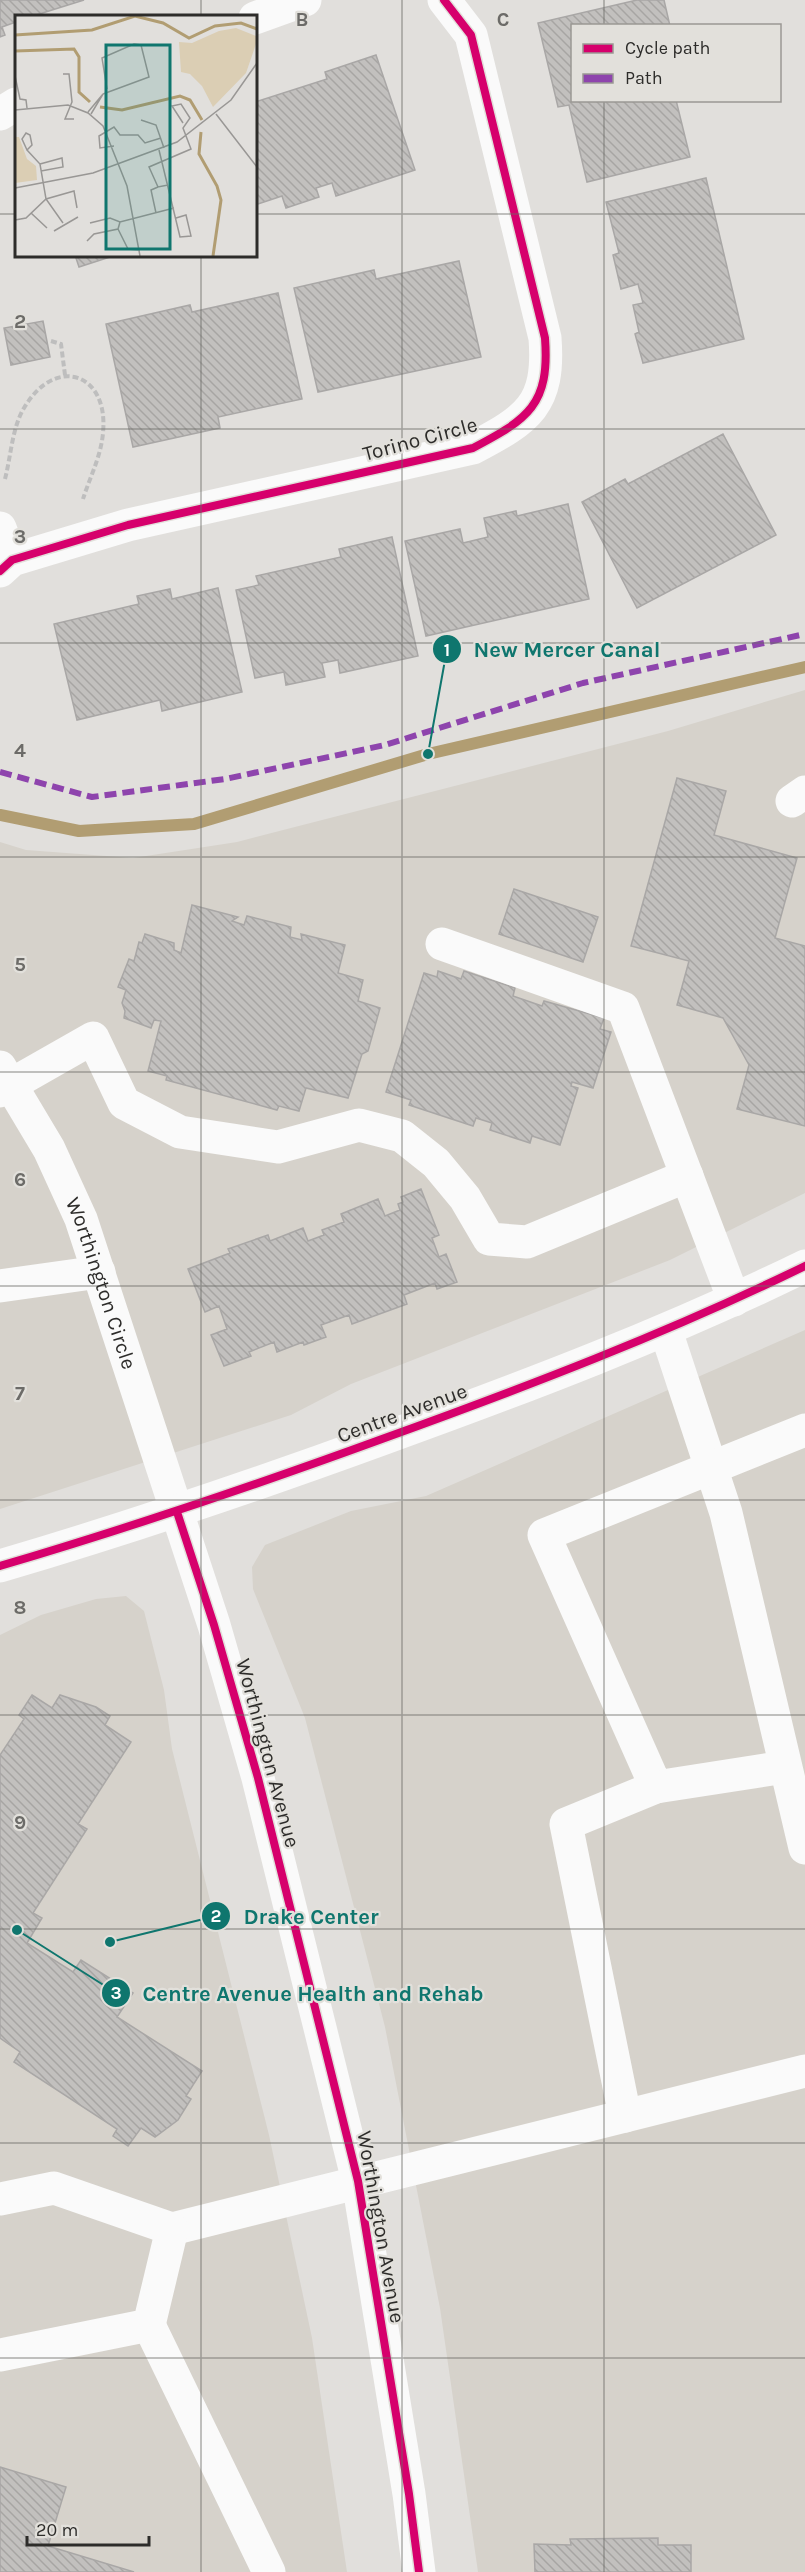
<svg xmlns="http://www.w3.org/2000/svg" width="805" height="2572" font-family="Karla,sans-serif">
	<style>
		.built { fill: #d6d2cb }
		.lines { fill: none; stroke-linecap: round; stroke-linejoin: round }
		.stream { stroke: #b19d72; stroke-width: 12 }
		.building { fill: url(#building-back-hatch); stroke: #a9a7a6; stroke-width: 1.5 }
		.path { stroke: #bebebe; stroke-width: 4; stroke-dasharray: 6 3; stroke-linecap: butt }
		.minor { stroke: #fafafa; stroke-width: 33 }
		.quiet { stroke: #8e44ad; stroke-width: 6; stroke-dasharray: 12 6; stroke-linecap: butt }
		.cycleway-casing { stroke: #e2e0db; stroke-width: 11 }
		.cycleway { stroke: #d6006c; stroke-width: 8 }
		.grid { fill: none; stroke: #6c6b68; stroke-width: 1.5; stroke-opacity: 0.55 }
		.labels { text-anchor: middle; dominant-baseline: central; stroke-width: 4.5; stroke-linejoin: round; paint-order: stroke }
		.street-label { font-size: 21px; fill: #2d2c2a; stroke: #e2e0db }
		.inset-river { fill: none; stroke: #b19d72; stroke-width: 3 }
		.inset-road { fill: none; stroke: #999795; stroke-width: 1.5 }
		.view { fill: #0f766e; fill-opacity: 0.15; stroke: #0f766e; stroke-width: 3 }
		.inset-edge { fill: none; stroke: #2d2c2a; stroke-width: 3 }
		.grid-label { font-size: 20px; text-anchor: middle; font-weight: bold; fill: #6c6b68; stroke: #e2e0db; stroke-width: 4.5; stroke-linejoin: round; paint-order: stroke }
		.leader { fill: none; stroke: #0f766e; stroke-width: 2 }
		.callout-dot { fill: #0f766e; stroke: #e2e0db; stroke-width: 2 }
		.mark-label { font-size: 18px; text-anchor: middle; font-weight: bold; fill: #fff }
		.callout-label { font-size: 22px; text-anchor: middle; font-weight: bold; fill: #0f766e; stroke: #e2e0db; stroke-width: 4.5; stroke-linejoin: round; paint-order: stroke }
	</style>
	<defs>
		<pattern id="building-back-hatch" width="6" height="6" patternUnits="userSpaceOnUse" patternTransform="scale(1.5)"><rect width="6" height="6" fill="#c2c0be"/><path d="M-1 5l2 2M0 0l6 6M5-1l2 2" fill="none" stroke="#a7a5a3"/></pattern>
	</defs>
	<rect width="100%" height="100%" fill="#e1dfdc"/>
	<path class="built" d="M805,690V1193L670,1260L351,1384L291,1415L0,1509V842L26,850L133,858L237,842L668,731Z
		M805,1330V2572H478L440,2308L385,2027L305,1718L253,1589L252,1567L265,1545L351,1511L426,1496Z
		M126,1596L144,1611L164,1690L172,1749L269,2135L312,2338L347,2572H0V1635L41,1615L96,1599Z"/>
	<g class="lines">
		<path class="stream" d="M0,815L79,831L194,824L428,754L805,667"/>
	</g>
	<path class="building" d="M0,0H84L33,16H16V22L2,27L5,35L0,37Z
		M637,0H664L670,26H572V100H676L690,157L587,182L569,105L558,107L538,23Z
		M376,55L415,170L336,196L332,183L316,188L319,197L286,208L282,196L255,205V102L327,79L325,72Z
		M706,178L744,339L643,363L635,334L639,332L633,305L643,303L638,284L621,289L613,255L619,253L606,202Z
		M75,255H116L79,267Z
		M459,261L481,357L318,392L294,288L374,270L376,279Z
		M278,293L302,399L218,417L220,428L133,447L106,324L190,305L192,312Z
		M43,321L50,357L11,365L4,328Z
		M723,434L776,535L637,608L582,502L625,479L628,484Z
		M568,504L589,599L426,636L405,541L460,529L463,543L488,537L484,518L516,511L517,516Z
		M392,537L418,656L340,673L338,660L322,663L325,677L286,685L284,672L255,678L236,590L259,585L256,576L341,557L339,549Z
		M218,588L242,692L162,711L160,700L77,720L54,624L139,604L137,596L170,589L172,599Z
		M677,778L726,791L714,835L797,858L775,938L805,946V1126L737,1109L749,1065L723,1018L677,1005L689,961L631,946Z
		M514,889L598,917L583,962L499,934Z
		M192,905L238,917L232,921L244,925L247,916L291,927L290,937L302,940L301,934L345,945L338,973L363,980L358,1001L380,1008L368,1051L362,1054L348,1098L306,1088L299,1111L279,1106L277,1110L166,1080L167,1076L148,1071L161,1021L154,1020L151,1028L124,1018L125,1011L122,1003L126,990L118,987L129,959L134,961L139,942L142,943L145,934L174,943V950L181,953Z
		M438,971L461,979L464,971L515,988L513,996L542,1006L544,1001L604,1018L600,1029L611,1032L593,1088L572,1082L571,1086L578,1088L560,1145L532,1136L530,1143L490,1130L492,1123L476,1118L473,1126L409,1105L411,1100L386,1092L424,973L437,977Z
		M421,1189L439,1235L432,1238L439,1257L446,1254L457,1282L437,1289L435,1283L404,1295L407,1304L352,1324L349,1315L321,1325L326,1337L304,1345L303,1342L277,1352L274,1342L249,1352L251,1356L224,1366L211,1335L227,1329L219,1306L205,1312L188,1269L230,1253L228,1249L268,1235L270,1241L303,1228L308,1241L324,1235L322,1230L344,1222L341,1214L378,1199L385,1216L400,1210L398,1204L403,1202L401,1197Z
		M32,1695L52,1708L60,1695L96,1707L110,1716L105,1725L131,1742L78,1824L87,1829L33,1913L42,1918L27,1943L73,1972L81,1960L133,1993L117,2017L202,2071L186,2096L191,2099L178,2120L155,2137L141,2128L128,2146L113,2136L117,2129L14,2062L20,2052L0,2038V1755L24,1719L19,1715Z
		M0,2467L66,2487L48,2546L134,2572H0Z
		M658,2538V2545H691V2572H535L534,2544L571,2545L570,2539Z"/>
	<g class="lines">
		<path class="path" d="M51,341L61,344L65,375
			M5,479C11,456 12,428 24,408C55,355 109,372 103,433C101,456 90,477 83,499"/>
		<g class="minor">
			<path d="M255,18L305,0"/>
			<path d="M0,114L16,104"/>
			<path d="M0,528L12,560"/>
			<path d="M0,571L12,560L128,525L473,448C528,419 550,405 545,338L471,35L444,0"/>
			<path d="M792,801L805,792"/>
			<path d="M442,944L623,1008L734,1300"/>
			<path id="s1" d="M0,1067L49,1149L81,1219L214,1625L258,1778L358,2181L409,2494L419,2572"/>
			<path d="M0,1091L93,1038L124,1103L180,1132L278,1147L359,1125L402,1136L436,1163L465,1198L489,1239L527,1242L687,1176"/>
			<path d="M0,1286L99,1272"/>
			<path d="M666,1331L726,1513L805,1848"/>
			<path d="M0,1566C129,1528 256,1485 382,1439C526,1387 668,1333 805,1266"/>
			<path d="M785,1767L656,1787L544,1535L805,1430"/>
			<path d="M625,2116L566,1824L656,1787"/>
			<path d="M0,2199L54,2188L172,2229L805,2071"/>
			<path d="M149,2325L269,2572"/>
			<path d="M0,2355L149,2325L172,2229"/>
		</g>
		<path class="quiet" d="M0,772L92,797L225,779L385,745L583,683L805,634"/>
		<g class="cycleway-casing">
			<path id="cycleway" d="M0,571L12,560L128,525L473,448C528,419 550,405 545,338L471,35L444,0
				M177,1512L214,1625L258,1778L358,2181L409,2494L419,2572
				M0,1566C129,1528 256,1485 382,1439C526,1387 668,1333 805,1266"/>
		</g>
		<use href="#cycleway" class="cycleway"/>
	</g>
	<path class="grid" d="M201,0V16M402,0V2572M604,0V26M604,100V2572M0,214H16M255,214H805M201,255V2572M0,429H805M0,643H805M0,857H805M0,1072H805M0,1286H805M0,1500H805M0,1715H805M0,1929H805M0,2143H805M0,2358H805"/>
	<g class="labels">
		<g class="street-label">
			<text transform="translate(420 439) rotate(-15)">Torino Circle</text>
			<text stroke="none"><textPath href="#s1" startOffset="240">Worthington Circle</textPath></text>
			<text transform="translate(402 1413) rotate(-20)">Centre Avenue</text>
			<text transform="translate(268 1753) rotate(75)">Worthington Avenue</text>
			<text transform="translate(381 2227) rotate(80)">Worthington Avenue</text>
		</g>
	</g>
	<g transform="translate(15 15)">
		<rect width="242" height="242" fill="#e1dfdc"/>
		<path d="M221,13L241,21V29L231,58L198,92L187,71L175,59L166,57L164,27L177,28L204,16ZM0,122H4L12,144L21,151L22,165L0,168Z" fill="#dbceb4"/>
		<path class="inset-river" d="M0,20L77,15L120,1L148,8L174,23L200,11L226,8L242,14M0,36L59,34L64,42V77L75,87M85,92L107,95L165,81L175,85L187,105M186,117L184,139L202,171L206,185L198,241"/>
		<path class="inset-road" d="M48,59H54L57,87L50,104H59M0,61L5,84L11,85L12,93M88,79L134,62L126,30L119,29L87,43L92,74M0,95L53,90L73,98L88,111L112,171L125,241M73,97L88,79L76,99M201,99L242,152M126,105L141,110L149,133M99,131L85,133L84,121L99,112L105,120H123L130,128L146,123M12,135L7,124L11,118L15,120L17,130L12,135L25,149L31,184L48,208M144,135L165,222L176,221L171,200L161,203M25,149L47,143L48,152L26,156M153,170L143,172L134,152L176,134L168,113L175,103L166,89L157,91L168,108M0,173L78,158L162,127L216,85L242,48M16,198L32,213M141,198L136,175L143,172M0,205L11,203L31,184L59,176L62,193M75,208L95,203L105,207L159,193M103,214L113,234L125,235M39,216L63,202M72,226L79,219L103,214L105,207"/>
		<path class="view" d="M91,30H155V234H91Z"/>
		<rect width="242" height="242" class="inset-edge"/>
	</g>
	<g class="grid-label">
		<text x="302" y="26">B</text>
		<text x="503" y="26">C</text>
		<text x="20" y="328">2</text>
		<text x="20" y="543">3</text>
		<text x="20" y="757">4</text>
		<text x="20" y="971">5</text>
		<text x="20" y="1186">6</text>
		<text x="20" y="1400">7</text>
		<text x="20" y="1614">8</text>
		<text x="20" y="1829">9</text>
	</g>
	<path class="leader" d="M428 754L447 649M110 1942L216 1916M17 1930L116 1993"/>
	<g class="callout-dot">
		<circle cx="428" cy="754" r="6"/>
		<circle cx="110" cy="1942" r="6"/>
		<circle cx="17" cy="1930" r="6"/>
		<circle cx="447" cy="649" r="15"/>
		<circle cx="216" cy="1916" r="15"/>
		<circle cx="116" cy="1993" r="15"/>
	</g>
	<g class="mark-label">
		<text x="447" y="656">1</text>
		<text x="216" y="1922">2</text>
		<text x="116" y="1999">3</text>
	</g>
	<g class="callout-label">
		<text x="567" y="657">New Mercer Canal</text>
		<text x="311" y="1924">Drake Center</text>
		<text x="313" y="2001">Centre Avenue Health and Rehab</text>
	</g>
	<rect x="571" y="24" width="210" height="78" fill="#e2e0db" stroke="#9a9894" stroke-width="1.5"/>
	<rect x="583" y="44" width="30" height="9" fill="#d6006c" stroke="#9a9894" stroke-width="1.5"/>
	<text x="625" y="54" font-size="18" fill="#2d2c2a">Cycle path</text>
	<rect x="583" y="74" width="30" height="9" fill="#8e44ad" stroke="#9a9894" stroke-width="1.5"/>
	<text x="625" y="84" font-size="18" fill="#2d2c2a">Path</text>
	<path d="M27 2536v9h122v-9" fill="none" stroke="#2d2c2a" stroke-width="3"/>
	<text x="36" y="2536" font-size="18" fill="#2d2c2a" stroke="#e2e0db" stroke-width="4.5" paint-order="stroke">20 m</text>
</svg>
